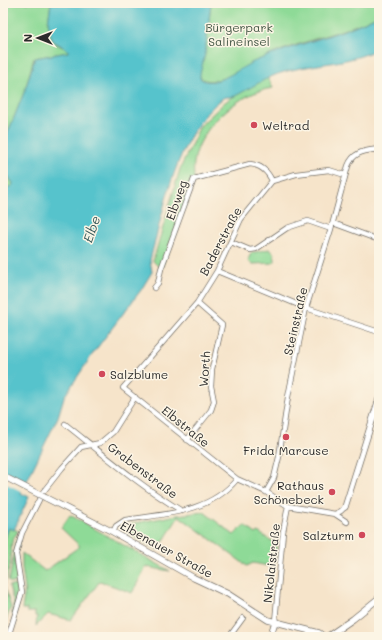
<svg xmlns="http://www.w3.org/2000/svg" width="382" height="640" font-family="Mali,sans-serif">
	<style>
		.green { fill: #8eda97; stroke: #5c8261 }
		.water { fill: #56c3cc; stroke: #40777c }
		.pier { fill: #f6e4ca }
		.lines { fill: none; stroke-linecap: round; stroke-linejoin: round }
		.minor-casing { stroke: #726c63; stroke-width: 6 }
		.tertiary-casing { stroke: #726c63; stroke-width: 7 }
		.minor { stroke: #fff; stroke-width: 4.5 }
		.tertiary { stroke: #fff; stroke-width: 5.5 }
		.tertiary-bridge-casing { stroke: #726c63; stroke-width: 7; stroke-linecap: butt }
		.tertiary-bridge { stroke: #fff; stroke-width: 5.5 }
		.poi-dot { fill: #d1495b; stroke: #fcf5e5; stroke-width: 1.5 }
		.labels { text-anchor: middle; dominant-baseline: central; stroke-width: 3; stroke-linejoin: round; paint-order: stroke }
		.park-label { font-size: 12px; fill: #445746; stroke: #fcf5e5 }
		.poi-label { font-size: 12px; fill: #2b2b2b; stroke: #fcf5e5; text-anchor: start }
		.street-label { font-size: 12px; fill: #2b2b2b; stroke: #fcf5e5 }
		.water-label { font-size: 13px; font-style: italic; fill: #38595b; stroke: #fcf5e5 }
	</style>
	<rect width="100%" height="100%" fill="#fcf5e5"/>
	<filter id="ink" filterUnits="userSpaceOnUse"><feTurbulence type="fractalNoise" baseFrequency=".025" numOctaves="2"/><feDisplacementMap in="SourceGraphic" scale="8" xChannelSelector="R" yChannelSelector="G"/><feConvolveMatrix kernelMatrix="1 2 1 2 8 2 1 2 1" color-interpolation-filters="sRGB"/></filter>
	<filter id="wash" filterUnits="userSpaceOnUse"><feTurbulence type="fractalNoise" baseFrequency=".012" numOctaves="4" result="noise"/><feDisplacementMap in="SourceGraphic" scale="16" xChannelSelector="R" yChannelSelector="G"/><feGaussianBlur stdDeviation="0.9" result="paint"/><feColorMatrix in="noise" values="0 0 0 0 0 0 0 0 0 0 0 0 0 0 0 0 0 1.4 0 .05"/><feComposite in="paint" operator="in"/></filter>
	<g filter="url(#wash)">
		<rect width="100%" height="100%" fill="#f6e4ca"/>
		<path class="green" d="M3,3H51L48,22L55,43L68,50V52L34,58L25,90L5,140L4,154L5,173L13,183L12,186L3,189Z
			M211,3H379V15C342,34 298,41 261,59C248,65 213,90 200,77L199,74L205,54Z
			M267,75L273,88C239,92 198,128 194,163C193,168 194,174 194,179L161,269L153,261L180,169L200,126L225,102Z
			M269,249C274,252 275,255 275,261L273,263L253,264L249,262L248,260L251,253Z
			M204,512L234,535L244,525L256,534L258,532L270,540L277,542L274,567L253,563L247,566L179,516L158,550L125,532L124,526L126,525L177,515Z
			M70,515L170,571L146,567L132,593L100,581L71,620L48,614L36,626L37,616H35V612H27V609H22L25,589L22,568V553L45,571L80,546L61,528Z
			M9,526L18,531L12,542L10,565L4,586L11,607L3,627V539Z
			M20,534L15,561L18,582L11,583L8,581C14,566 12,546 20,534Z
			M19,585L14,614H12L14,604L9,586Z"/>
		<path class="water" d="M51,3H211L205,54L200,74V78C213,90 240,68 253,62C294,44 339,36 379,15V48C351,64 315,63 284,72C266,77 251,88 235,96C231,98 227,96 223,98C176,134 165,206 150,260L152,272L141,290L94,352L64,397L58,417L21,493L29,497L14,530L9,528L3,543V189L12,186L13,183C2,170 3,157 5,140L25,90L35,58L68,52V50L52,40L48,22Z"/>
		<path class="pier" d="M3,471L28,483L23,492L3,482Z"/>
	</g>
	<g filter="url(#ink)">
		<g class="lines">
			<g class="minor-casing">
				<path id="minor" d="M333,223L379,240
					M231,242L250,250L256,249L287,228L308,221L331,229
					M217,271L306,308L379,332
					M154,288L158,283L161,269L194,179L250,164C261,165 268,172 272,181
					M65,424C103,454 140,486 182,511
					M187,440L211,410L214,401L211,386L212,369L222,325L197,303
					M266,492L274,478L279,457L288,397L306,308L331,229L348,166C354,151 365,151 379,149
					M345,507L341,511L335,514L288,506L266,492L237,479L123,388L197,303L217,271L241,219L272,181L296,174L329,170L345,175
					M335,514L347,522
					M113,532L116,526L125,520C164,514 210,513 237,479
					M275,622L283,532L288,506
					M8,637L22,592L16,554L22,533L43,492L62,468L81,447L100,443L113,432L135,397
					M229,637L243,618"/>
			</g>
			<g class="tertiary-casing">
				<path id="tertiary" d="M46,498L113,532L194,578L228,594L268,620L319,633L324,637
					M345,507L379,399
					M270,637L275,622
					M327,637L353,619L379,598"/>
			</g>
			<use href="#minor" class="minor"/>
			<use href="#tertiary" class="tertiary"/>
			<g class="tertiary-bridge-casing">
				<path id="tertiary-bridge" d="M3,476L46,498"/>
			</g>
			<use href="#tertiary-bridge" class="tertiary-bridge"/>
		</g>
	</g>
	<g class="poi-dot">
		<circle cx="254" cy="125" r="4"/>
		<circle cx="102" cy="374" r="4"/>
		<circle cx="286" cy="437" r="4"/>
		<circle cx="332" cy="492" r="4"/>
		<circle cx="362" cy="535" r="4"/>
	</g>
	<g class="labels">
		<g class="park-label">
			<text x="239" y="27">Bürgerpark<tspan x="239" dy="14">Salineinsel</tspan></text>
		</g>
		<g class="poi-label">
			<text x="262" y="125">Weltrad</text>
			<text x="110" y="374">Salzblume</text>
			<text x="286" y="450" text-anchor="middle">Frida Marcuse</text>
			<text x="324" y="485" text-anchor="end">Rathaus<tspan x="324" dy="14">Schönebeck</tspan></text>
			<text x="354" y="535" text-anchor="end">Salzturm</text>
		</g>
		<g class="street-label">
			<text transform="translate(176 200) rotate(-70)">Elbweg</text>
			<text transform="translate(220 241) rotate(-62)">Baderstraße</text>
			<text transform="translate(295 321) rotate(-77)">Steinstraße</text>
			<text transform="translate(204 369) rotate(-86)">Worth</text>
			<text transform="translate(186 426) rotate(39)">Elbstraße</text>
			<text transform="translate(143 470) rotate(37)">Grabenstraße</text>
			<text transform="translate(167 549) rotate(29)">Elbenauer Straße</text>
			<text transform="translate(271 563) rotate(-84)">Nikolaistraße</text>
		</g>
		<g class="water-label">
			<text transform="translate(91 229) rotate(-71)">Elbe</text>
		</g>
	</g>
	<rect width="382" height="640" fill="none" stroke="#fcf5e5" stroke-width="16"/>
	<g transform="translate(38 38) rotate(270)" stroke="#fcf5e5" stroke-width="3" paint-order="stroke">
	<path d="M0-3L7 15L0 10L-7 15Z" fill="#2b2b2b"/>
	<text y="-6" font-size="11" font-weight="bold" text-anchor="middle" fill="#2b2b2b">N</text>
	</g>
</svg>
